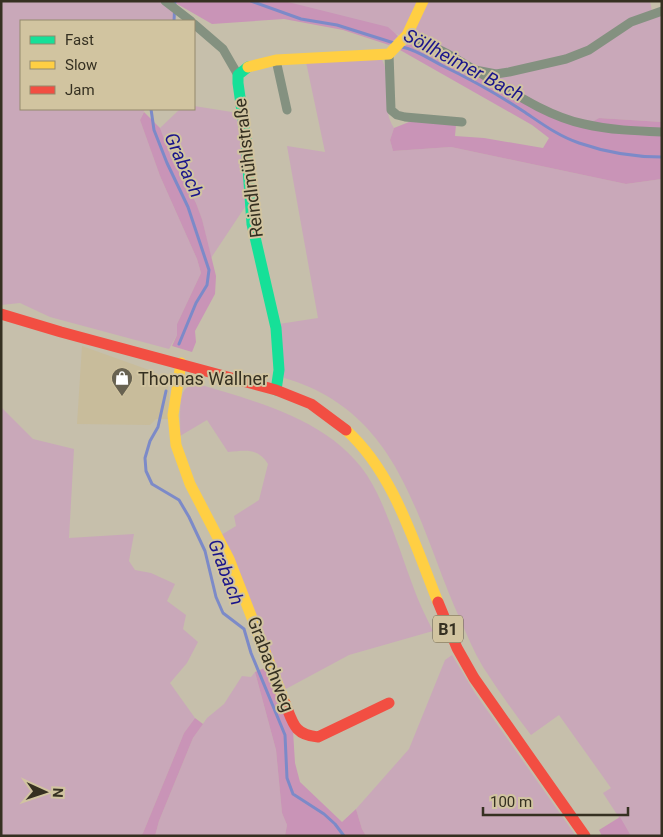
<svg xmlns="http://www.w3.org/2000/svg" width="663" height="837" font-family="Roboto,sans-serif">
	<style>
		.built { fill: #c8bc9b }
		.green { fill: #c9a8b9 }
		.forest { fill: #c994b7 }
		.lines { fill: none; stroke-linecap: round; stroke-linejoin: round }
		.stream { stroke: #7c8ac8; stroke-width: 3 }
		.street { stroke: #849180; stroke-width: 9 }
		.fast { stroke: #16e098; stroke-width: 11 }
		.slow { stroke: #ffcf43; stroke-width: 11 }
		.jam { stroke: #f24e42; stroke-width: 11 }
		.labels { text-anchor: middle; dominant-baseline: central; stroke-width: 4; stroke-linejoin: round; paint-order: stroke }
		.shield { fill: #d1c4a0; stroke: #645c47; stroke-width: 1 }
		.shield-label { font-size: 16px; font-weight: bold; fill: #353021 }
		.street-label { font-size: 18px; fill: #353021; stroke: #d1c4a0 }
		.poi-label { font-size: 18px; fill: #353021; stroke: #d1c4a0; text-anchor: start }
		.water-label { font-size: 19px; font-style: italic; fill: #1a158b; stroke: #d1c4a0 }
	</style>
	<rect width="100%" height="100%" fill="#c6bfab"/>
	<path class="built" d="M82,346L149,370L163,377L167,380L169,392L168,419H156L150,425L77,424Z"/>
	<path class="green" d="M1,1H161L173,10V21H21V109H145L140,120L160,176L197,259L201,273L177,324V335L169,349L50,317L20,303L1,305Z
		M284,1H650L653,16L662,15V122L599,118L585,126L413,39Z
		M381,58C394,79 380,108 394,128L390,140L393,151L451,147L626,184L662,179V836H631L603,793L611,788L559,715L531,735C514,713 498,690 483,667C474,652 467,635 460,619C416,522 402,412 284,378L279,324L318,318L287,146L325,152L306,62Z
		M194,106L238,113L247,204L211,258L202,219L196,203L183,178L174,165L160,128L180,109H194Z
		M198,384C265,404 345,424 377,493C392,524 402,557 414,589C419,603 426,617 433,631L349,655L284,690L221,535L236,526L234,516L259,500L268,464C257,447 245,451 228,452L207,420L180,436C181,426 178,400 184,391C187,386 192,386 198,384Z
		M1,407L33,439L74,449L69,538L134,534L129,561L135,570L151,573L175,584L167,601L186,615L183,629L198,642L187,663L170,683L195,718L184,733L143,833L140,836H1Z
		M452,655L475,693L576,836H366L362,829L356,809L409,749L445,660Z
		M255,672L276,750L282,813L287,825L285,836H155L159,821L193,738L207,718L224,704L242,676L251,677Z"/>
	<path class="forest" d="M172,1H284L388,27L398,36L389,45L343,30L284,19L212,24Z
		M413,39L585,126L599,118L662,122V179L626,184L451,147L393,151L390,140L394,128L414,120L456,125L455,136L484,138L543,148L549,138L532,125L400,50Z
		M144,112L160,128L174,165L183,178L196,203L202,219L216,276L215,294L195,331L196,342L192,352L172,346L177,335V324L201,273L197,259L160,176L140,120Z
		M274,664L293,731L295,763L300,782L342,822L356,809L362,829L366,836H285L287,825L282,813L276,750L255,672Z
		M195,718L203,724L193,738L159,821L155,836H140L143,833L184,733Z
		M620,817L631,836H602L599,830Z"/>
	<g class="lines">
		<path class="stream" d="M251,1L301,19L337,25L394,43
			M174,21L175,1
			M402,47C417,50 429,59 443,66C470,79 497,94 523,111C541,123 558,136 579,143C605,152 635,157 662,157
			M151,109L154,130L167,163L188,207L209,270L207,285L196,303L179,344
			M166,391L158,427L150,441L145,458L146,471L152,484L179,500L189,517L205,551L216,597L223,613L244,629L251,653L285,735L287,778L293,794L324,814L335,824L344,836"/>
		<path class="street" d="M165,1L191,21
			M194,24L223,49L238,75
			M407,35L418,39L448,54L475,70L496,74L509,72L566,59L589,50L631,22L662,11
			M389,54L391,110L397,115L405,117L462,122
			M276,60L287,110
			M480,73C512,92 547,116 584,124C610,130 636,131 662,132"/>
		<path class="fast" d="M248,67L238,75V83L246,140L252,224L276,328L279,370L276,390"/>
		<path class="slow" d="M248,67L276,60L389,54L407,35L423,1
			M181,363L173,415L176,445L190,484L229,559L285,703
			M346,430C394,473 414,543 438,602"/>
		<path class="jam" d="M1,314L61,332L276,390L311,404L346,430
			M438,602L457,648L474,678L585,836
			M285,703C293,723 294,735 318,737L389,703"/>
	</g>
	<defs>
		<g id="shop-pin" transform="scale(1.125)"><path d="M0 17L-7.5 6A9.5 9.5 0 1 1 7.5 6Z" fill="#686251" stroke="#d1c4a0"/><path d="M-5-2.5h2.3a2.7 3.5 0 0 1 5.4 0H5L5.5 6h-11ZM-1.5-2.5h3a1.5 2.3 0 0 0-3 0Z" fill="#fff"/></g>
	</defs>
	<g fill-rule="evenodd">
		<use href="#shop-pin" x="122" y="378"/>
	</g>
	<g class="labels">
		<rect class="shield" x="433" y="615.5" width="30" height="27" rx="4"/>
		<g class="shield-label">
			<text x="448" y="629">B1</text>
		</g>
		<g class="street-label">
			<text transform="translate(248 168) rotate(-97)">Reindlmühlstraße</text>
			<text transform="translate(271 664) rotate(69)">Grabachweg</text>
		</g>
		<g class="poi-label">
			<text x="138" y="378">Thomas Wallner</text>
		</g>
		<g class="water-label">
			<text transform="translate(464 65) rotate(28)">Söllheimer Bach</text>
			<text transform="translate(184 165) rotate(66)">Grabach</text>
			<text transform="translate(226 572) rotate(69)">Grabach</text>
		</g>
	</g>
	<rect width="663" height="837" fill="none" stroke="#353021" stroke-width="5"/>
	<rect x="20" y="20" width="175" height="90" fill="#d1c4a0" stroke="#93896d"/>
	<rect x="30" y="36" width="25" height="8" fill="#16e098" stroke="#93896d"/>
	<text x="65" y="45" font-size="15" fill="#353021">Fast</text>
	<rect x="30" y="61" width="25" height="8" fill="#ffcf43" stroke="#93896d"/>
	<text x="65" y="70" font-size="15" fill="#353021">Slow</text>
	<rect x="30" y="86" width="25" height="8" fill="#f24e42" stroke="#93896d"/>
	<text x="65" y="95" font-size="15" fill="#353021">Jam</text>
	<g transform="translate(45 792) rotate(93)" stroke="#d1c4a0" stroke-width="4" paint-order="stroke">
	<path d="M0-4L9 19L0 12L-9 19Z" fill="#353021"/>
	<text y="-8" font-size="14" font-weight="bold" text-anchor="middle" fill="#353021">N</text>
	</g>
	<path d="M483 807v8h145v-8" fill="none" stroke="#353021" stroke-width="2.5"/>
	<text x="490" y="807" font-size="15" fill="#353021" stroke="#d1c4a0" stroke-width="4" paint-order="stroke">100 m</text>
</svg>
